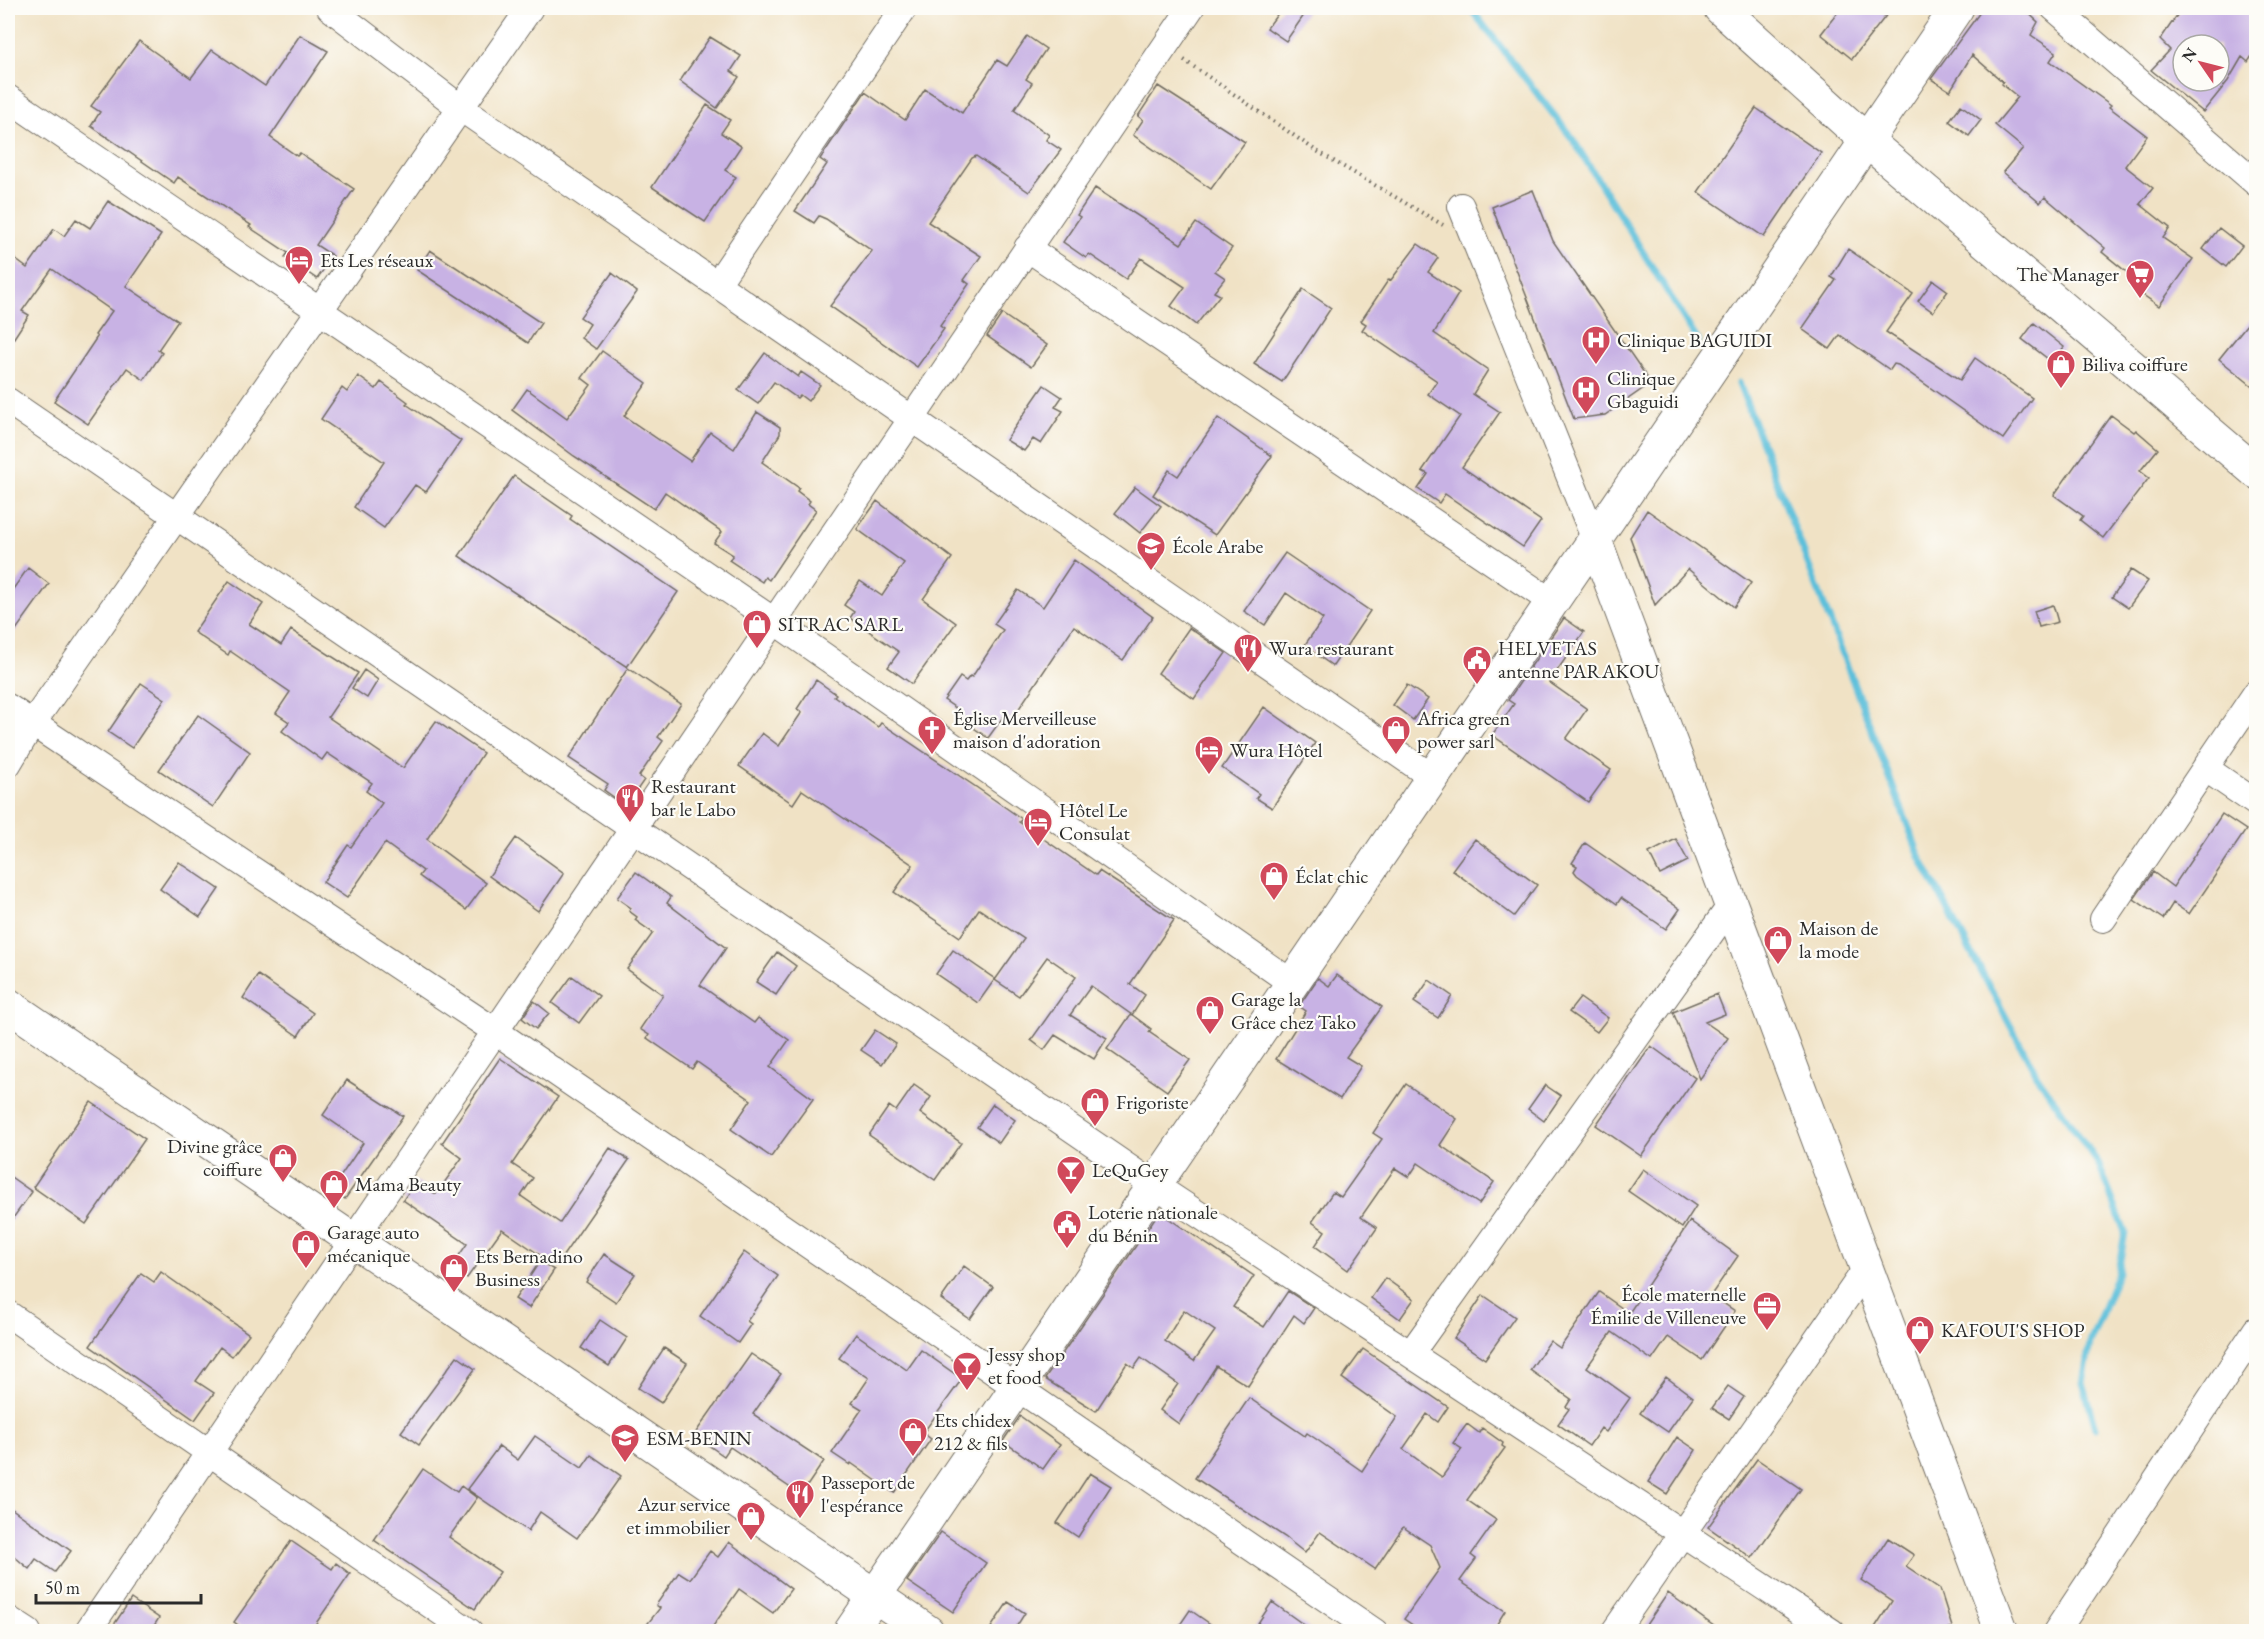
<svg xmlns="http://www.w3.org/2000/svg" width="2264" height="1639" font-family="'EB Garamond',serif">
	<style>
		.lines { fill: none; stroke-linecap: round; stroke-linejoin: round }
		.stream { stroke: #5cbfda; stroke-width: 7 }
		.building { fill: #c8b2e4; fill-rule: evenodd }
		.street-casing { stroke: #706b61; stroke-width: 28 }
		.secondary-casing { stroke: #706b61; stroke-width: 35 }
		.path { stroke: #706b61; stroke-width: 4; stroke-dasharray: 1.5 4.5; stroke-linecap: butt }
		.street { stroke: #fff; stroke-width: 26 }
		.secondary { stroke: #fff; stroke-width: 33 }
		.labels { text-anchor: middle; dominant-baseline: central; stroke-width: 4.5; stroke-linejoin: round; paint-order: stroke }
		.poi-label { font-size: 20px; fill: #2b2b2b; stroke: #fdfcf7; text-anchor: start }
	</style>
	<rect width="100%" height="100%" fill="#fdfcf7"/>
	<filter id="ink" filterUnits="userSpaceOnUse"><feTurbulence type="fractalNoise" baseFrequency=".0167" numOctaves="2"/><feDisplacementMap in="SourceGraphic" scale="12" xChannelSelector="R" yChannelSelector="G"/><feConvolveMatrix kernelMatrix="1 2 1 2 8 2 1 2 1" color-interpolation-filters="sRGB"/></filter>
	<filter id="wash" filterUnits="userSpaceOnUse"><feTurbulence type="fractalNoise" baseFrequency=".008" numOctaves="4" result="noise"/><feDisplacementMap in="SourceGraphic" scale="24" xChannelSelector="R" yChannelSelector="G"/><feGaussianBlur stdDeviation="1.35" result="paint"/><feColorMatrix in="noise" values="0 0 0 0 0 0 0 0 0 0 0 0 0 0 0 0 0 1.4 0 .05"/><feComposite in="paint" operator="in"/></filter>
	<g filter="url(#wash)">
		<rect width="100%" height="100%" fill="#f0e2c5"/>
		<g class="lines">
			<path class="stream" d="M1470,8L1572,138L1698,341
				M1739,383L1920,857L2039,1079L2098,1163L2125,1232L2118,1272L2090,1343L2083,1383L2096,1428"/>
		</g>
		<g id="blocks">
			<path class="building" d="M1282,8H1309L1286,41L1267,28Z
				M1841,8H1892L1852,59L1821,34Z
				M1983,8H2023L2038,22L2031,35L2056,52L2050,61L2111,105L2109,107L2147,136L2125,166L2153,188L2140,204L2170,228L2163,238L2193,259L2159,306L2130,286L2135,279L2102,252L2105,248L2045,197L2040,203L2003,172L2023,148L1995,125L2018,97L2002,84L2003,82L1972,55L1950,91L1931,79Z
				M2182,8H2256V50L2248,62L2242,57L2228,81L2203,112L2151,70L2170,50L2160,40ZM2183,45H2219V81H2183Z
				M300,35L328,51L270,137L297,156L300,153L354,189L316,245L333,256L317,279L285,257L288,253L249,227L251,225L178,177L174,183L91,126L100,112L91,106L139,41L191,78L212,50L265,86Z
				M1027,36L1046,49L1026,79L1032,83L1014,110L1049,135L1046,140L1061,150L1029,192L976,156L972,158L928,222L981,256L964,280L969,284L940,326L944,329L917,367L830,306L872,251L826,219L819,216L814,223L795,211L827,164L820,159L865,92L905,120L925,89L962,113L997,60L1007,66Z
				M710,37L741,56L731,71L739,77L717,108L680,81Z
				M1158,86L1245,142L1211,189L1133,135L1143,120L1138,116Z
				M707,105L730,120L721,133L741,146L725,170L736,177L705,222L652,187Z
				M1961,105L1981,120L1969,136L1949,121Z
				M1756,108L1821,153L1764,237L1698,192Z
				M1095,188L1181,244L1196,223L1232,248L1215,271L1225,278L1214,292L1220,295L1196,325L1171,306L1185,287L1141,258L1126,279L1089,254L1086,258L1063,242L1080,217L1077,215Z
				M1533,190L1553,241L1651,383L1605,415L1574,419L1492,207Z
				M108,201L161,235L126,286L178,321L158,350L162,353L144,380L127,368L88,424L54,401L97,337L95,335L112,311L52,269L22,311L29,315L8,347V254L27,268L54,229L64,236L76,219L90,228Z
				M2219,228L2242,246L2226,267L2203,249Z
				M1418,244L1438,258L1428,272L1459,293L1434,333L1488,370L1473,394L1500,412L1462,467L1541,521L1523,547L1445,494L1439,503L1418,489L1428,474L1422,471L1460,416L1428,394L1437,381L1362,330L1366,324L1361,321L1389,279L1391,280Z
				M1848,249L1913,294L1886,332L1960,380L1975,358L2032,398L2003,439L1898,365L1894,364L1890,370L1840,335L1830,349L1802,329L1836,280L1831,277Z
				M430,250L541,323L528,343L417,270Z
				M612,273L637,292L596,349L581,338L590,324L580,317Z
				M1933,280L1948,291L1933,312L1918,301Z
				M1303,289L1331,308L1282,382L1254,364Z
				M2256,313V389L2219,359Z
				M1002,314L1047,345L1031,367L987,336Z
				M2034,323L2064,347L2052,362L2022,339Z
				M602,351L647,383L624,416L690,461L710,432L734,449L757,412L780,427V434L762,462L799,488L797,491L810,501L808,504L816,510L769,580L765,577L762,582L729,560L733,555L714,543L722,532L665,492L654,509L574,456L512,410L527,389L567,418L591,385L582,378Z
				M765,353L798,377L801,372L820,385L808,401L800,395L797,398L774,382L758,404L738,390Z
				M358,376L376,389L381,382L408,402L406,404L461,441L426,492L415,485L384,528L354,507L384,462L321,419L342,388L347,392Z
				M1044,385L1062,397L1055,407L1063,411L1041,444L1033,439L1024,451L1006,440Z
				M2111,415L2134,432L2136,430L2158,449L2140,471L2149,478L2103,538L2080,520L2083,516L2054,495Z
				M1218,418L1272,456L1215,535L1153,495L1169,470L1178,476Z
				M514,476L572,516L570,519L678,592L627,667L459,556Z
				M1135,487L1161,506L1140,533L1115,513Z
				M877,501L952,558L923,599L956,623L912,684L888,667L899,652L850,618L854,612L844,605L860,581L882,596L904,563L857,529Z
				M1647,510L1751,583L1734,607L1688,569L1655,605L1630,537Z
				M1285,553L1370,611L1333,666L1304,646L1323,619L1286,593L1265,625L1244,611Z
				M1074,560L1153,617L1123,660L1074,626L1010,722L1003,717L988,738L957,716L960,711L944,700L960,677L966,681L970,676L972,677L1003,630L994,624L1018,590L1043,607Z
				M28,568L49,584L8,641V596Z
				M2131,570L2148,581L2128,608L2112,597Z
				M229,581L263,604L249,624L281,645L291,630L358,673L328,717L403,768L436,721L483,753L427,839L486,883L466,910L419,876L423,871L385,843L347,898L323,882L348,845L351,847L382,803L366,791L372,783L327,753L322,760L282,731L289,722L276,713L290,692L230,651L228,655L194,632Z
				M2053,605L2058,622L2039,627L2034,611Z
				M1564,618L1584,632L1549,682L1587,709L1566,739L1611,770L1588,802L1492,735L1514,704L1508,700Z
				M1189,628L1226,653L1194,699L1158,673Z
				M628,668L681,704L658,737L663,741L639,776L644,780L626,806L604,790L608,784L569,758Z
				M364,670L378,680L367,698L352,688Z
				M816,680L836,694L834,696L878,727L881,723L976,787L1022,819L1019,822L1096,875L1099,871L1174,920L1130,984L1145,995L1132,1015L1091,986L1070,1015L1107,1038L1094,1059L1055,1035L1044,1050L1031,1040L1076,977L1047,957L1019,996L995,980L1024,939L979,909L960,937L894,892L913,865L802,790L793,804L739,766L762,733L779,746L802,712L797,709Z
				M141,683L165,699L132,748L108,732Z
				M1407,685L1428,699L1413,720L1393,705Z
				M1264,707L1315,743L1272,808L1256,798L1259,794L1222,768Z
				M198,715L250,752L213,807L159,770Z
				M2222,814L2246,830L2189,914L2173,903L2163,919L2134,899L2153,872L2173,887Z
				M516,838L564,873L538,911L489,876Z
				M1475,839L1537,885L1514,916L1452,870Z
				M1676,839L1688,861L1660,875L1649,853Z
				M1585,843L1680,909L1666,929L1621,898L1617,904L1577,875L1574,871L1577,866L1572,863Z
				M179,862L219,889L200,917L160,889Z
				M636,872L671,897L667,903L726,948L700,985L754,1023L758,1018L789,1040L770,1067L813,1099L771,1157L731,1129L751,1100L697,1062L692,1069L647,1038L649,1035L640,1029L663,995L627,969L653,933L635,920L637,917L629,911L631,908L617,898Z
				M953,950L995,979L978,1003L936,974Z
				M777,952L796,966L776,995L756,982Z
				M258,975L313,1013L298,1036L243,998Z
				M1337,975L1382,1007L1346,1057L1361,1066L1340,1099L1276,1059L1306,1011L1299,1006L1318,978L1329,986Z
				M572,976L599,996L579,1023L552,1003Z
				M1429,980L1452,996L1438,1018L1414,1002Z
				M1717,994L1725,1014L1705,1022L1728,1038L1700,1079L1673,1012Z
				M1580,998L1608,1018L1597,1032L1569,1012Z
				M534,1001L549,1013L536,1029L522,1018Z
				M1131,1014L1151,1029L1149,1032L1190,1060L1167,1091L1107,1049Z
				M875,1030L896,1044L882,1064L861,1050Z
				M1651,1046L1695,1078L1641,1156L1596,1125Z
				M500,1058L558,1097L512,1164L533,1178L521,1196L560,1223L610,1148L629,1160L556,1266L502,1229L467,1278L451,1267L467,1244L403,1200L416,1181L436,1194L462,1158L442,1143Z
				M347,1080L403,1116L345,1199L332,1189L363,1143L323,1115Z
				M1406,1084L1457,1119L1440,1145L1494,1182L1479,1204L1418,1163L1409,1177L1395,1168L1361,1217L1377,1228L1348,1270L1315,1246L1325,1231L1312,1222L1333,1192L1341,1197L1382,1139L1373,1133Z
				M914,1085L931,1097L920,1113L961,1143L935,1180L869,1135L889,1106L896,1111Z
				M1545,1085L1561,1096L1544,1121L1528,1109Z
				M91,1102L145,1139L86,1224L33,1187Z
				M993,1104L1015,1120L999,1143L977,1127Z
				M1643,1169L1696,1206L1682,1228L1628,1191Z
				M8,1175L32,1192L8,1225Z
				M1159,1212L1254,1276L1233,1307L1264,1327L1288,1291L1314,1308L1304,1323L1294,1315L1248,1386L1216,1366L1179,1424L1160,1410L1178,1384L1141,1358L1134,1368L1127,1363L1096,1411L1045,1379ZM1184,1310L1215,1331L1194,1361L1165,1341Z
				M1690,1221L1738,1256L1711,1295L1735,1311L1702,1360L1668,1337L1652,1360L1612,1332L1587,1367L1630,1398L1606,1432L1601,1428L1589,1446L1558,1424L1569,1409L1566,1407L1571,1399L1530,1370L1550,1341L1560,1348L1599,1292L1629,1313Z
				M744,1252L778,1276L747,1321L751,1324L738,1343L700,1316Z
				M604,1254L635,1274L616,1302L586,1282Z
				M540,1261L554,1270L529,1308L515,1299Z
				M964,1266L993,1287L970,1319L941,1299Z
				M161,1272L249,1334L232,1356L220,1347L196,1381L214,1393L195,1420L90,1346L141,1273L154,1282Z
				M1385,1278L1414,1299L1400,1319L1371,1298Z
				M1483,1295L1515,1317L1485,1359L1454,1338Z
				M600,1320L627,1338L609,1366L581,1348Z
				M856,1334L907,1370L921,1350L962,1379L923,1433L931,1439L894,1493L851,1463L850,1465L832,1453L862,1409L852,1403L869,1378L839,1358Z
				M664,1348L687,1363L661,1403L638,1388Z
				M1363,1349L1448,1407L1438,1422L1427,1414L1403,1449L1442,1477L1462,1449L1453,1443L1467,1424L1479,1433L1482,1428L1503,1443L1502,1446L1505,1448L1467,1500L1496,1520L1471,1555L1476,1559L1460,1581L1505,1611L1492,1632H1423L1404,1619L1440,1568L1430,1545L1403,1527L1375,1569L1320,1532L1305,1553L1285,1537L1195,1478L1249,1398L1305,1436L1307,1433L1316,1439L1362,1471L1397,1417L1342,1378Z
				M751,1354L781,1374L753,1414L824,1461L801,1495L730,1447L724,1456L694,1435Z
				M457,1356L475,1369L419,1445L401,1432Z
				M1666,1377L1693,1397L1668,1432L1640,1413Z
				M1728,1386L1744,1397L1729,1419L1712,1408Z
				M1020,1416L1060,1445L1043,1469L1003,1441Z
				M535,1436L582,1468L591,1455L621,1476L577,1538L540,1512L528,1531L467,1489L499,1446L518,1460Z
				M1677,1437L1696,1450L1667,1494L1648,1482Z
				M1757,1459L1801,1489L1752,1558L1708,1527Z
				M423,1469L457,1492L461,1486L477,1498L449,1537L500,1572L475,1609L374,1540Z
				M1090,1473L1111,1486L1078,1537L1057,1523Z
				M8,1506L71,1551L55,1572L36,1559L29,1569L8,1551Z
				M941,1532L986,1563L953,1612L907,1581Z
				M1888,1538L1914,1555L1906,1566L1940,1589L1952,1627L1938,1632H1872L1892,1601L1861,1580Z
				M291,1541L332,1569L336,1563L350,1574L310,1632H248L234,1622Z
				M729,1542L791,1589L773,1613L739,1589L709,1632H641L660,1608L656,1605L679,1572L690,1579L710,1551L718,1557Z
				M1668,1593L1722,1632H1641Z
				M131,1599L159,1618L150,1632H109Z
				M1008,1602L1025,1613L1013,1632H988Z
				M1272,1602L1314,1632H1252Z
				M1190,1610L1222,1632H1175Z"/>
		</g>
	</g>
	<g filter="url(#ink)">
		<use href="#blocks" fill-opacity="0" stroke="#706b61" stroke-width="1.5"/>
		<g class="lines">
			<g class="street-casing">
				<path id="street" d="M330,8L462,109L1432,777
					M2054,8L2256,183
					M8,98L774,621L1292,983
					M1461,206L1595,540
					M1027,248L1552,602
					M717,284L904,8
					M8,401L1154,1185L1832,1632
					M8,707L495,1031L1375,1632
					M8,764L32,724L530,8
					M2205,768L2256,803
					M2103,919L2256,693
					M8,1314L470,1632
					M1411,1353L1731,905
					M8,1619L28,1632
					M87,1632L1191,8
					M1614,1632L1866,1269
					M2056,1632L2256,1330"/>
			</g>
			<g class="secondary-casing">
				<path id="secondary" d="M1720,8L1867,141L2256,472
					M1595,540L2002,1632
					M8,1005L928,1632
					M850,1632L1957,8"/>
			</g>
			<path class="path" d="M1184,60L1315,150L1443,225"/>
			<use href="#street" class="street"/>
			<use href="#secondary" class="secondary"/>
		</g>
	</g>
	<defs>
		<g id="hotel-pin" transform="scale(1.5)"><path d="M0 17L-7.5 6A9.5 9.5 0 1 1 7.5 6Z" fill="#d1495b" stroke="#fdfcf7"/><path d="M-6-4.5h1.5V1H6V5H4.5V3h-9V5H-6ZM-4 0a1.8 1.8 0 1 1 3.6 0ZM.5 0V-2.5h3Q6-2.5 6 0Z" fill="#fff"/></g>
		<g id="supermarket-pin" transform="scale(1.5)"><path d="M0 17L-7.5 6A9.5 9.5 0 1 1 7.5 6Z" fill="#d1495b" stroke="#fdfcf7"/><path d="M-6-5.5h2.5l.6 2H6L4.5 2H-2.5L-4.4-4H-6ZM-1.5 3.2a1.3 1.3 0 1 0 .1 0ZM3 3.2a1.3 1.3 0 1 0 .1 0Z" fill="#fff"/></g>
		<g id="hospital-pin" transform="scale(1.5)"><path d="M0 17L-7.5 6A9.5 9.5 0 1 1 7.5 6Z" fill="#d1495b" stroke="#fdfcf7"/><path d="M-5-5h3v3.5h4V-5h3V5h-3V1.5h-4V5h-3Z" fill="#fff"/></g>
		<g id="shop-pin" transform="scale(1.5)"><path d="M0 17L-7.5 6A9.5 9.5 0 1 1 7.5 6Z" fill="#d1495b" stroke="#fdfcf7"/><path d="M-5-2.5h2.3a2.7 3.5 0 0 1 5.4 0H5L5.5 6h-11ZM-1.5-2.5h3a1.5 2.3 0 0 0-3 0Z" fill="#fff"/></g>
		<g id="school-pin" transform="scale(1.5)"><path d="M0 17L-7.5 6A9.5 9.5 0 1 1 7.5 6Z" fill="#d1495b" stroke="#fdfcf7"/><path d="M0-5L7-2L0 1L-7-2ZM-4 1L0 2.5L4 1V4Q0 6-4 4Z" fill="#fff"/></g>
		<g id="restaurant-pin" transform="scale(1.5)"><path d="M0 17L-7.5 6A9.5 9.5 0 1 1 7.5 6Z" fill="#d1495b" stroke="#fdfcf7"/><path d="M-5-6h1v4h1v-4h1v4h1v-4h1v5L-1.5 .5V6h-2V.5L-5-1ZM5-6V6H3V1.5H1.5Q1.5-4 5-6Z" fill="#fff"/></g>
		<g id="civic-pin" transform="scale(1.5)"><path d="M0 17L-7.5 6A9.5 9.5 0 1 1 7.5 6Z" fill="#d1495b" stroke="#fdfcf7"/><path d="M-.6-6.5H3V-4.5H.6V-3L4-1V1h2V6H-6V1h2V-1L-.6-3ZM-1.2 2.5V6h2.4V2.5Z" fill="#fff"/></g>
		<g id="church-pin" transform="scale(1.5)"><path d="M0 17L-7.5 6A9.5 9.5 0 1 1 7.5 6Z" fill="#d1495b" stroke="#fdfcf7"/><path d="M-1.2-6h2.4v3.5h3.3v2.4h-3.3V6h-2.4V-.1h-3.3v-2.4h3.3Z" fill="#fff"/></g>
		<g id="bar-pin" transform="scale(1.5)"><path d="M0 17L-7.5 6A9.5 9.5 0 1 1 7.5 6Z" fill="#d1495b" stroke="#fdfcf7"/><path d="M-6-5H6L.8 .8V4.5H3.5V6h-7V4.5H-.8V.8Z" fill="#fff"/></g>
		<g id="office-pin" transform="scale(1.5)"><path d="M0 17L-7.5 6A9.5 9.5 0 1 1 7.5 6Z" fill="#d1495b" stroke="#fdfcf7"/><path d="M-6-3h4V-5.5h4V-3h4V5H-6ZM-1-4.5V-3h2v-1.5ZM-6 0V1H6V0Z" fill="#fff"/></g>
	</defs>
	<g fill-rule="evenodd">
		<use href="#hotel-pin" x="299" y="260"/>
		<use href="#supermarket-pin" x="2140" y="274"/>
		<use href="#hospital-pin" x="1596" y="340"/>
		<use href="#shop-pin" x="2061" y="364"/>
		<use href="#hospital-pin" x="1586" y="390"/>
		<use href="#school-pin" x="1151" y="546"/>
		<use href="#shop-pin" x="757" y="624"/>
		<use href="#restaurant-pin" x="1248" y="648"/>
		<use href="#civic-pin" x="1477" y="660"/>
		<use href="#church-pin" x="932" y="730"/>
		<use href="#shop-pin" x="1396" y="730"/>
		<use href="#hotel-pin" x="1209" y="750"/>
		<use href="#restaurant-pin" x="630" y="798"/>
		<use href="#hotel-pin" x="1038" y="822"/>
		<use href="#shop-pin" x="1274" y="876"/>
		<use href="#shop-pin" x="1778" y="940"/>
		<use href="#shop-pin" x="1210" y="1010"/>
		<use href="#shop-pin" x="1095" y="1102"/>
		<use href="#shop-pin" x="283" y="1158"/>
		<use href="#bar-pin" x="1071" y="1170"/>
		<use href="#shop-pin" x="334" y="1184"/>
		<use href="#civic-pin" x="1067" y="1224"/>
		<use href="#shop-pin" x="306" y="1244"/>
		<use href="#shop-pin" x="454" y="1268"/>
		<use href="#office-pin" x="1767" y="1306"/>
		<use href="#shop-pin" x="1920" y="1330"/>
		<use href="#bar-pin" x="967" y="1366"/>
		<use href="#shop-pin" x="913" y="1432"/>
		<use href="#school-pin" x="625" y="1438"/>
		<use href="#restaurant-pin" x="800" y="1494"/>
		<use href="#shop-pin" x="751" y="1516"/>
	</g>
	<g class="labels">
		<g class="poi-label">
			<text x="320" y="260">Ets Les réseaux</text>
			<text x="2119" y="274" text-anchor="end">The Manager</text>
			<text x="1617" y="340">Clinique BAGUIDI</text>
			<text x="2082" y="364">Biliva coiffure</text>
			<text x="1607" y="378">Clinique<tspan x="1607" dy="23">Gbaguidi</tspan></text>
			<text x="1172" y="546">École Arabe</text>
			<text x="778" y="624">SITRAC SARL</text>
			<text x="1269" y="648">Wura restaurant</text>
			<text x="1498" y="648">HELVETAS<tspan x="1498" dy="23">antenne PARAKOU</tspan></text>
			<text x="953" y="718">Église Merveilleuse<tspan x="953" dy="23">maison d'adoration</tspan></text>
			<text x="1417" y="718">Africa green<tspan x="1417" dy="23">power sarl</tspan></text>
			<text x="1230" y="750">Wura Hôtel</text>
			<text x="651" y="786">Restaurant<tspan x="651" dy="23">bar le Labo</tspan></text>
			<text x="1059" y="810">Hôtel Le<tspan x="1059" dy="23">Consulat</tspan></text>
			<text x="1295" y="876">Éclat chic</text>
			<text x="1799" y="928">Maison de<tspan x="1799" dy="23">la mode</tspan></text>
			<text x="1231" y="999">Garage la<tspan x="1231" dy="23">Grâce chez Tako</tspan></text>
			<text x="1116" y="1102">Frigoriste</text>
			<text x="262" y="1146" text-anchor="end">Divine grâce<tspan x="262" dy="23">coiffure</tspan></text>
			<text x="1092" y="1170">LeQuGey</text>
			<text x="355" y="1184">Mama Beauty</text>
			<text x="1088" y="1212">Loterie nationale<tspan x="1088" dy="23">du Bénin</tspan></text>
			<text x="327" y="1232">Garage auto<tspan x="327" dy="23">mécanique</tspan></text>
			<text x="475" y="1256">Ets Bernadino<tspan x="475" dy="23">Business</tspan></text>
			<text x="1746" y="1294" text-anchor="end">École maternelle<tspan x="1746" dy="23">Émilie de Villeneuve</tspan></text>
			<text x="1941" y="1330">KAFOUI'S SHOP</text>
			<text x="988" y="1354">Jessy shop<tspan x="988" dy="23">et food</tspan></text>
			<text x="934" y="1420">Ets chidex<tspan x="934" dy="23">212 &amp; fils</tspan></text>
			<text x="646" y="1438">ESM-BENIN</text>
			<text x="821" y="1482">Passeport de<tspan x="821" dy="23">l'espérance</tspan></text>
			<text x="730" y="1504" text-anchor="end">Azur service<tspan x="730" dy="23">et immobilier</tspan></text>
		</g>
	</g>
	<rect width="2264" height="1639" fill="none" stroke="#fdfcf7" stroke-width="30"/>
	<g transform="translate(2201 63) rotate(305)"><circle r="28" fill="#fdfcf7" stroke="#a9a8a5" stroke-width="1.5"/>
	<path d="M0-4.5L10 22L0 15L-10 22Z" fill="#d1495b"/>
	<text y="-9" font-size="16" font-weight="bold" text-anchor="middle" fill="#2b2b2b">N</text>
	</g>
	<path d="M36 1594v9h165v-9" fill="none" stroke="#2b2b2b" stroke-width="3"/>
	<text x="45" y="1594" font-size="18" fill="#2b2b2b" stroke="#fdfcf7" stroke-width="4.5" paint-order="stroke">50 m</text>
</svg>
